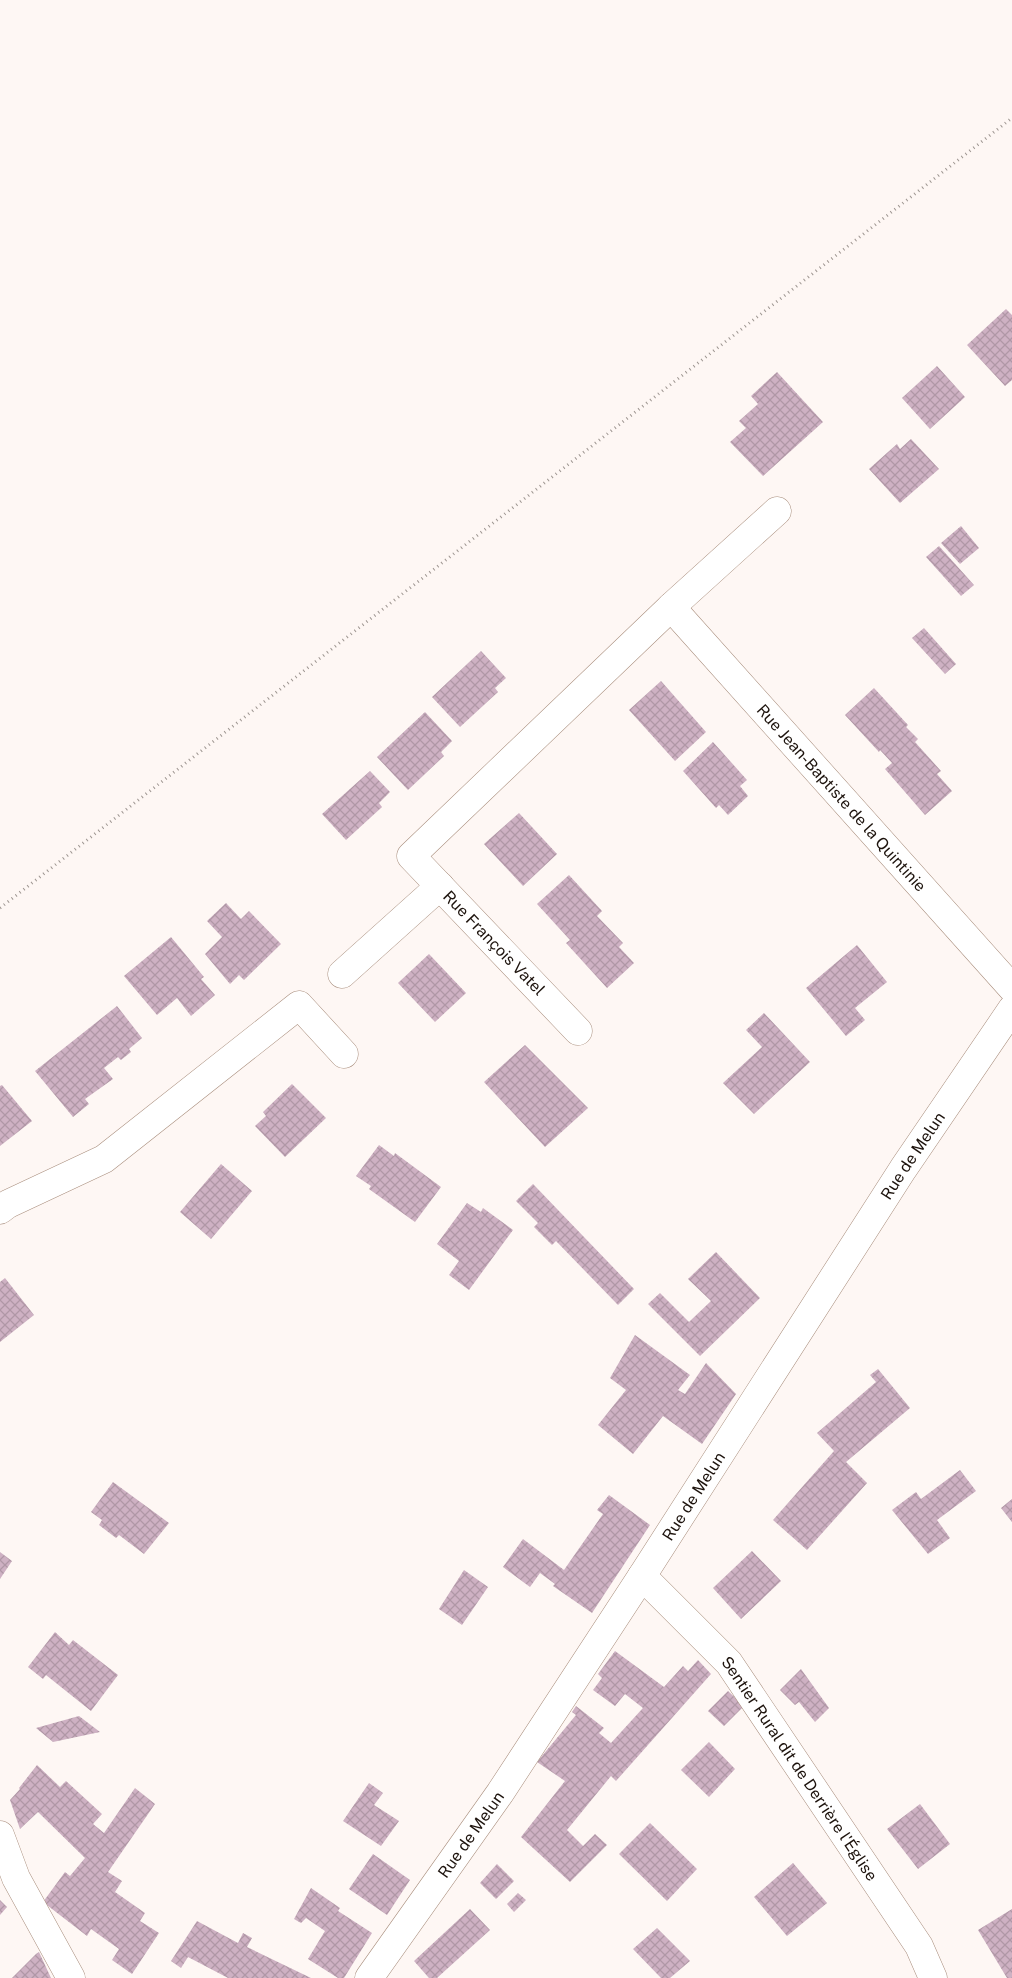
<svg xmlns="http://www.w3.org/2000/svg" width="1012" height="1978" font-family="'Public Sans',sans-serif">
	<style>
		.building { fill: url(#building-cross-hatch) }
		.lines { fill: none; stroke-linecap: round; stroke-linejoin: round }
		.street-casing { stroke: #a88d7c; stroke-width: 29 }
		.secondary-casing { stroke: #a88d7c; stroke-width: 29 }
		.path { stroke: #9d9590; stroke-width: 3; stroke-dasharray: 1 4; stroke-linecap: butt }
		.street { stroke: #fff; stroke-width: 28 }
		.secondary { stroke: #fff; stroke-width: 28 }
		.labels { text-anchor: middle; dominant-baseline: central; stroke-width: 4.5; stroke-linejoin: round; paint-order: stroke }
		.street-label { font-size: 16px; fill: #1d130d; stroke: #fff }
	</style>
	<defs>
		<pattern id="building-cross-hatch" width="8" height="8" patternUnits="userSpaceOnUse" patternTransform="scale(1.25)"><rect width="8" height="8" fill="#ceb1c3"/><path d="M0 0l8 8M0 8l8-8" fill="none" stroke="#b097a6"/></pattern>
	</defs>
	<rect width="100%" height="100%" fill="#fef7f4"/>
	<path class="building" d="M1006,309L1012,315V380L1005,386L967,345Z
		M937,366L965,397L930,429L902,398Z
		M777,372L823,422L763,476L730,442L746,428L739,421L758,404L751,396Z
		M911,439L939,469L900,503L869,469L897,444L900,449Z
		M961,526L979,548L960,564L941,543Z
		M939,546L974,585L961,596L926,557Z
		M924,628L956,664L945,674L912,638Z
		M481,651L506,678L495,688L498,692L460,727L432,697Z
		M661,681L706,732L675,761L629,710Z
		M874,688L908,725L906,727L918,739L915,742L941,771L937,774L952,791L925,815L885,769L892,763L880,750L879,752L845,715Z
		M425,712L452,741L441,752L444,756L408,790L377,757Z
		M713,742L747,780L740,786L748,796L728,815L719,805L716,808L683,771Z
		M370,771L390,792L379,803L382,807L346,840L322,814Z
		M519,813L557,854L523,886L484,844Z
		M569,875L602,911L597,916L623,943L619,947L634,963L607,988L566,943L570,940L537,904Z
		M226,903L241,919L249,911L281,944L244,980L239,975L230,984L205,954L222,937L207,921Z
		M171,937L204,977L201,979L215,995L191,1016L177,998L157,1015L124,976Z
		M857,945L887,982L855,1008L865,1020L846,1036L806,988Z
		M429,954L466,993L435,1022L398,983Z
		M117,1006L142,1038L129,1049L131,1052L121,1060L118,1057L104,1068L113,1079L85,1099L89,1104L73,1117L35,1071Z
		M764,1013L810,1062L754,1114L723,1083L762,1047L746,1030Z
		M525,1045L588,1108L545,1147L484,1082Z
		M292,1084L326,1118L285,1157L255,1126L266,1116L263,1112Z
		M2,1085L32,1121L0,1146V1086Z
		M379,1145L394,1156L395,1153L441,1187L415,1222L369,1189L371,1186L356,1176Z
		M221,1164L252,1191L211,1239L180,1212Z
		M533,1184L634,1289L618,1305L556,1241L552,1245L534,1227L538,1223L516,1201Z
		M467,1203L481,1212L483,1208L513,1230L469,1290L449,1275L459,1261L437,1244Z
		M716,1252L760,1298L700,1356L648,1304L660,1293L689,1322L711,1301L688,1279Z
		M5,1278L34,1315L0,1342V1282Z
		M635,1335L690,1375L678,1390L685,1394L706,1363L736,1394L702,1444L663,1416L633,1454L598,1425L626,1390L610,1378Z
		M878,1369L910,1408L846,1462L867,1483L807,1550L773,1520L834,1451L817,1433L876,1382L870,1375Z
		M960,1470L976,1491L937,1520L950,1538L928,1554L892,1510L916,1492L921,1499Z
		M113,1482L169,1523L144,1554L119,1535L116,1538L99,1525L102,1520L91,1512Z
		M609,1495L650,1525L592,1613L553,1586L555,1584L540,1573L530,1587L503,1567L523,1539L564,1570L603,1514L597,1510Z
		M1012,1499V1522L1001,1508Z
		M752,1551L781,1581L741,1619L713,1588Z
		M0,1552L12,1561L0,1579Z
		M464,1570L488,1587L462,1625L439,1609Z
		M55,1632L69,1645L73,1640L118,1675L91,1711L46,1675L43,1679L28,1667Z
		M615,1651L664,1687L683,1666L688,1671L698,1660L711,1674L616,1781L611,1776L567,1830L583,1846L595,1834L607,1845L570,1882L521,1837L565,1781L537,1762L576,1715L572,1712L576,1706L604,1728L599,1733L611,1743L643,1708L625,1694L615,1706L593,1690L602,1678L598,1674Z
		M801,1669L829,1708L815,1722L799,1702L795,1705L780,1690Z
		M728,1691L744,1706L724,1726L708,1711Z
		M79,1716L100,1732L53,1742L36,1728Z
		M709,1742L735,1769L709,1797L681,1770Z
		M37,1765L60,1787L66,1781L102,1814L93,1824L104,1833L135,1788L155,1804L108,1872L122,1881L115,1892L145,1913L140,1921L159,1933L132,1974L112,1960L119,1949L91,1929L87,1936L43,1902L65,1872L70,1876L85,1858L38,1812L20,1829L10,1800L20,1789L19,1788Z
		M369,1783L383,1793L374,1805L399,1821L381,1846L343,1821Z
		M920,1804L950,1844L918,1869L887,1829Z
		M650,1823L697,1869L667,1901L619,1854Z
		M373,1854L410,1880L387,1915L349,1889Z
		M793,1863L827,1903L787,1936L754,1897Z
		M497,1864L514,1881L496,1899L480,1883Z
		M311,1888L340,1908L338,1911L372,1933L344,1978H338L308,1959L325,1931L306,1918L301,1923L294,1919Z
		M518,1893L526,1900L514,1912L507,1904Z
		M0,1900L7,1907L0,1915Z
		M470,1909L490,1930L437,1978H429L414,1961Z
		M1012,1909V1978H1007L978,1930Z
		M197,1921L238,1943L243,1933L252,1938L247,1947L311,1978H228L188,1957L181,1968L171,1961Z
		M657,1928L690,1961L670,1978H661L633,1949Z
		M39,1952L51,1978H12L36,1954Z"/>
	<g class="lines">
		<g class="street-casing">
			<g id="street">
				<path id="s1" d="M671,607L1012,988"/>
				<path d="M342,974L440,886"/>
				<path d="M578,1031L411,856L671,607L777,511"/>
				<path d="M0,1210L8,1204L104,1159L299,1005L344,1054"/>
				<path id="s2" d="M642,1576L729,1663L919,1946L933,1978"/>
				<path id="s3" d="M369,1978L500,1793L642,1576L903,1169L1012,1009"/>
			</g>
		</g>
		<g class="secondary-casing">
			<path id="secondary" d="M0,1835L16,1878L71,1978"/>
		</g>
		<path class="path" d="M0,908L1012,118"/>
		<use href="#street" class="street"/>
		<use href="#secondary" class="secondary"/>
	</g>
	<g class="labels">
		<g class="street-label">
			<text stroke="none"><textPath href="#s1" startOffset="256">Rue Jean-Baptiste de la Quintinie</textPath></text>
			<text transform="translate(494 943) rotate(46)">Rue François Vatel</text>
			<text stroke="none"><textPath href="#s3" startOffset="986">Rue de Melun</textPath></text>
			<text stroke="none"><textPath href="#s3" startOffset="581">Rue de Melun</textPath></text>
			<text stroke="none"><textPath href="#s2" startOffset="250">Sentier Rural dit de Derrière l'Église</textPath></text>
			<text stroke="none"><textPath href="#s3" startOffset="176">Rue de Melun</textPath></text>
		</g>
	</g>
</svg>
